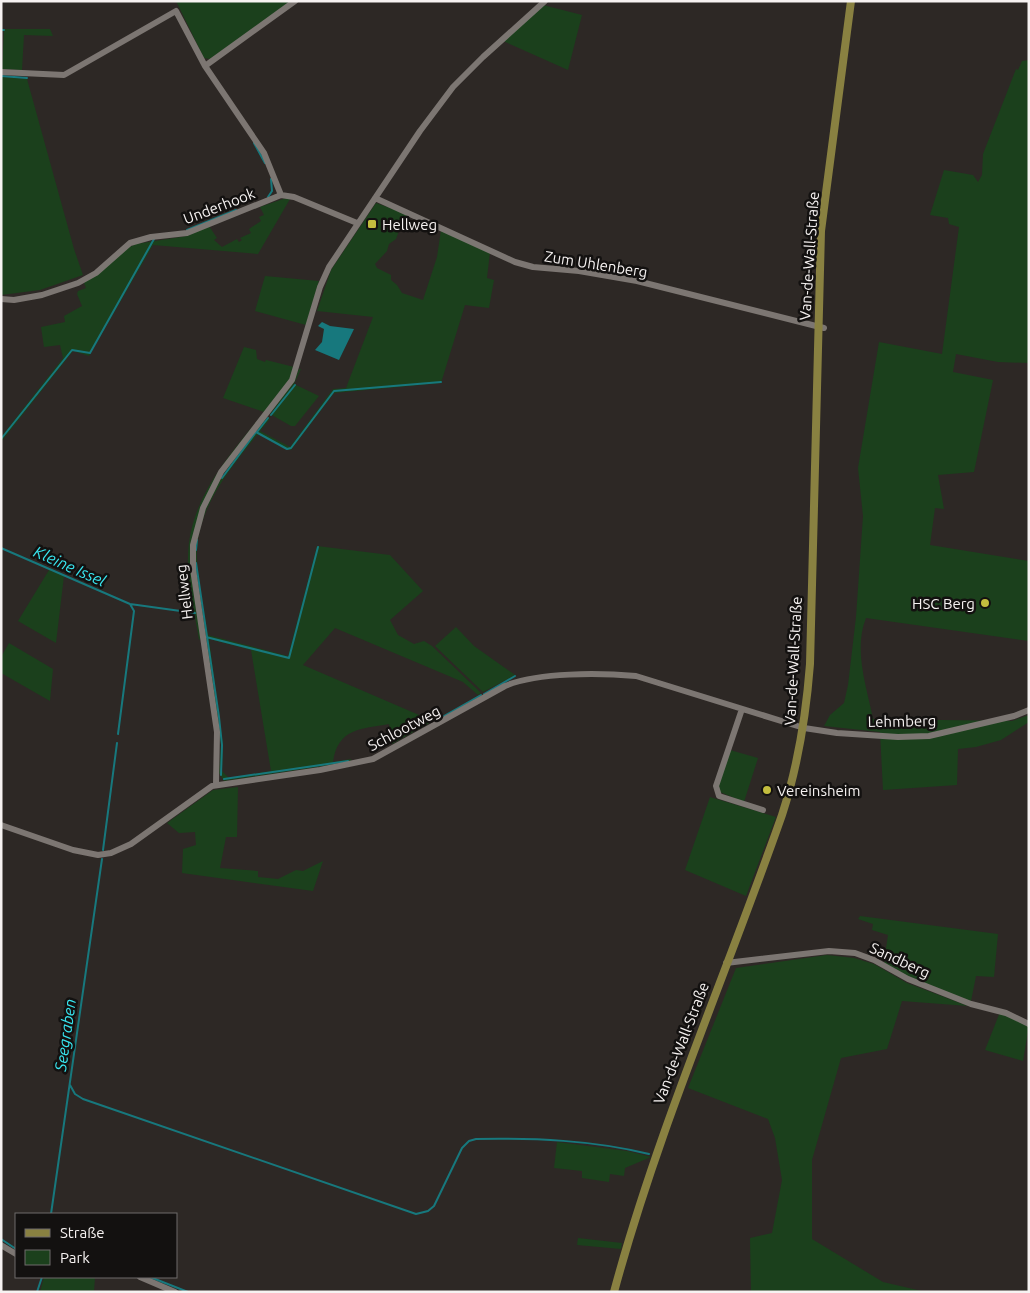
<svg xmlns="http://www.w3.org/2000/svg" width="1030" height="1293" font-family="Ubuntu,sans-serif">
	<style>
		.green { fill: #1b401c; fill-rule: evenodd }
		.water { fill: #17787d }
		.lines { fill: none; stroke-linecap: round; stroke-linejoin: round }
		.stream { stroke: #17787d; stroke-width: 2 }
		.minor { stroke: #7c7672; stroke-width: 6 }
		.major { stroke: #898141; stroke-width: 8 }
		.poi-dot { fill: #c3bd3e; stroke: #131110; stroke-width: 2 }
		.labels { text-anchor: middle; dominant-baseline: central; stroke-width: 5; stroke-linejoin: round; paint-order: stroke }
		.street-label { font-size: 15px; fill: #f6f2f1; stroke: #131110 }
		.poi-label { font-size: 15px; fill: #f6f2f1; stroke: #131110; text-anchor: start }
		.water-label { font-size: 16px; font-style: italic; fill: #38e6f0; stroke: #131110 }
	</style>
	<rect width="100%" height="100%" fill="#2d2825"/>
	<path class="green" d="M176,1H291L210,59L204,58Z
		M543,5L582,15L568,70L503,41Z
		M4,29H50L53,36L24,35L22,70L2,69Z
		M1029,60V363L998,362L956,354L953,372L993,380L974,472L938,475L944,509L935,508L930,545L1029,561V641L866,618C853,650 867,687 873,719L1012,721L1029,715V722L1001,740L976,747L958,749L957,785L883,790L880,732L824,726L830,715L844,703L848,685L856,617L863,516L858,468L879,342L942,354L959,227L949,224L948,218L930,215L944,170L973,175L978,182L982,175L983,154L1016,69L1018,70L1022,61Z
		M1,77L27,79L74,249L83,275L40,290L1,295Z
		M286,198L290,199L258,254L153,245L89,356L73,351L1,442V437L63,358L60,345L44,347L41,327L65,322L64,316L82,306L77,294L78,291L86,288L84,283L125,249L136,244L187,236L209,226L217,238L214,240L222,247L237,239L239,242L242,240L240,238L251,233L249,229L261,221L259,217L264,215L260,207Z
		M376,203L407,214V218L402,223L396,239L389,244L387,251L375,264L377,268L391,275V280L397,285L402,293L423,300L437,257L441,230L490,252L487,278L494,280L489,308L465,305L441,383L334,393L291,450H287L260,434L257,435C229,470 195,510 197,559C198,585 204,610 208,635L288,656L317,546L390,555L423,591L390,620L398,635L414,644L424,641L432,646L481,693L478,695L463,682L335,628L303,665L433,721L392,744L389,724C361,729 338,728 333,762L351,759V762L224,781L219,773L221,744L218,722L195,568C195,503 229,465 267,417L270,419L260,431L290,447L333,389L346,388L373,317L317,311L331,270ZM209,639L251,650L271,771L229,778L222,771L223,745Z
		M265,276L319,281L306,325L255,311Z
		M244,347L256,350L257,359L265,362L266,360L294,367L291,379L219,471L191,544L201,638L199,640C195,613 187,585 188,557C189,498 230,455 264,412L223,398Z
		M299,369H301L294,384L319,396L295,426H291L270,414L294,381Z
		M49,570L64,576L56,643L18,621Z
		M456,627L474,646L515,675L483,692L435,646Z
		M9,643L53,669L50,701L1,673V657Z
		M730,750L758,758L744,802L720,792L719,785Z
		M238,787L237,837H226L220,868L258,871V877L278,879L296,870L303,871L323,861L313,891L182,873L183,849L196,845L195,832L179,833L167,823L213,790Z
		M710,797L776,817L746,896L685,870Z
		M860,916L998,934L994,977L976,976L971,1001L909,977L884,963L887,956L885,955L888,935L872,930L873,924L858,919Z
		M827,955L854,958L874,964L907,983L968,1006L902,1001L887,1049L841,1058L812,1160V1239L883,1282L926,1292H751L750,1238L772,1233L782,1180L775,1138L768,1119L688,1088L736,968Z
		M1000,1012L1029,1025L1023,1061L985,1050Z
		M557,1142L627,1151L651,1157L625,1168L624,1176L610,1174L609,1182L582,1178V1171L554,1168Z
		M578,1238L622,1243L621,1249L577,1245Z
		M44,1277H95L94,1292H40Z"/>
	<path class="water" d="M322,322L330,326L354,329L339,360L315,350L322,342L324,329L318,326Z"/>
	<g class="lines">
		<path class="stream" d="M1,30H4
			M1,76L27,78
			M254,143L265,163
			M268,197L272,191L271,179
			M187,230L236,210
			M271,415L295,385
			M257,432L268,418
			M1,439L72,350L90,353L154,239
			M222,478L256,432L287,449L291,448L334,391L441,382
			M1,548L130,604L195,613
			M196,550L197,540
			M196,563L219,717L222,745L221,775
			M206,637L289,658L318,547
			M484,694L515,676
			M444,716L481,695
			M118,734L134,611L130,604
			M224,779L348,761
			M103,850L117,743
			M70,1085L75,1094L83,1099L416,1214L428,1211L434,1206L462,1148L469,1141L476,1139C535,1138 592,1140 649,1154
			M51,1214L102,859
			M1,1239L16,1249
			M150,1277L188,1292
			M37,1292L42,1277"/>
		<path class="minor" d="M205,66L295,1
			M1,72L64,75L176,11L205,66L264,153L281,195
			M375,198L515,262L533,267L579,271L637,281L824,328
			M1,299L14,300L42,295L78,283L96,273L130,243L151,237L187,233L281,195L294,197L357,223
			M742,709L716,786L719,796L763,810
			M216,784L217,732L193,569V545L203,508L221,472L292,380L320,287L329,267L420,131L453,87L483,57L545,1
			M1,825L73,850L98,855L111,853L131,844L212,786L320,770L373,759L505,686C538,672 600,673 636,676L804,728L837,733L898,737L929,736L1014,716L1029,710
			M726,963L829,951L855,953L874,960L908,979L971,1004L1006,1013L1029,1024
			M1,1245L16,1254
			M140,1277L175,1292"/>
		<path class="major" d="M614,1292C658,1129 726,975 782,815C798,766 806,716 810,664L821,231L851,1"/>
	</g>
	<g class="poi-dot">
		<rect x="367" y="219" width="10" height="10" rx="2.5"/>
		<circle cx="985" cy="603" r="5"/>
		<circle cx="767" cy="790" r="5"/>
	</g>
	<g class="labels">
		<g class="street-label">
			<text transform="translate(219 206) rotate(-21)">Underhook</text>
			<text transform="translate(809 256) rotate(-86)">Van-de-Wall-Straße</text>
			<text transform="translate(596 264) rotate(9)">Zum Uhlenberg</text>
			<text transform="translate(184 592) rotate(-97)">Hellweg</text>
			<text transform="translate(793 661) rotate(-87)">Van-de-Wall-Straße</text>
			<text transform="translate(902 721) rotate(-1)">Lehmberg</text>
			<text transform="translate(404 728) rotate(-28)">Schlootweg</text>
			<text transform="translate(900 960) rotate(25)">Sandberg</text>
			<text transform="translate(681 1043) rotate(-69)">Van-de-Wall-Straße</text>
		</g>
		<g class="poi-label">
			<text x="382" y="224">Hellweg</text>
			<text x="975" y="603" text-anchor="end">HSC Berg</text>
			<text x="777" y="790">Vereinsheim</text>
		</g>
		<g class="water-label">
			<text transform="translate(70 566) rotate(24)">Kleine Issel</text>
			<text transform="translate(65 1035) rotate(-82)">Seegraben</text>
		</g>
	</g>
	<rect width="1030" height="1293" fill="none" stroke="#f6f2f1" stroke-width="5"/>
	<rect x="15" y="1213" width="162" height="65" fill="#131110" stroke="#6e6b6a"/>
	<rect x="25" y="1229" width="25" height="8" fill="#898141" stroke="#6e6b6a"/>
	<text x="60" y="1238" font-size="15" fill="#f6f2f1">Straße</text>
	<rect x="25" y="1250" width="25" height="15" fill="#1b401c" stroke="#6e6b6a"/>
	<text x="60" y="1263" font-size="15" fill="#f6f2f1">Park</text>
</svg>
